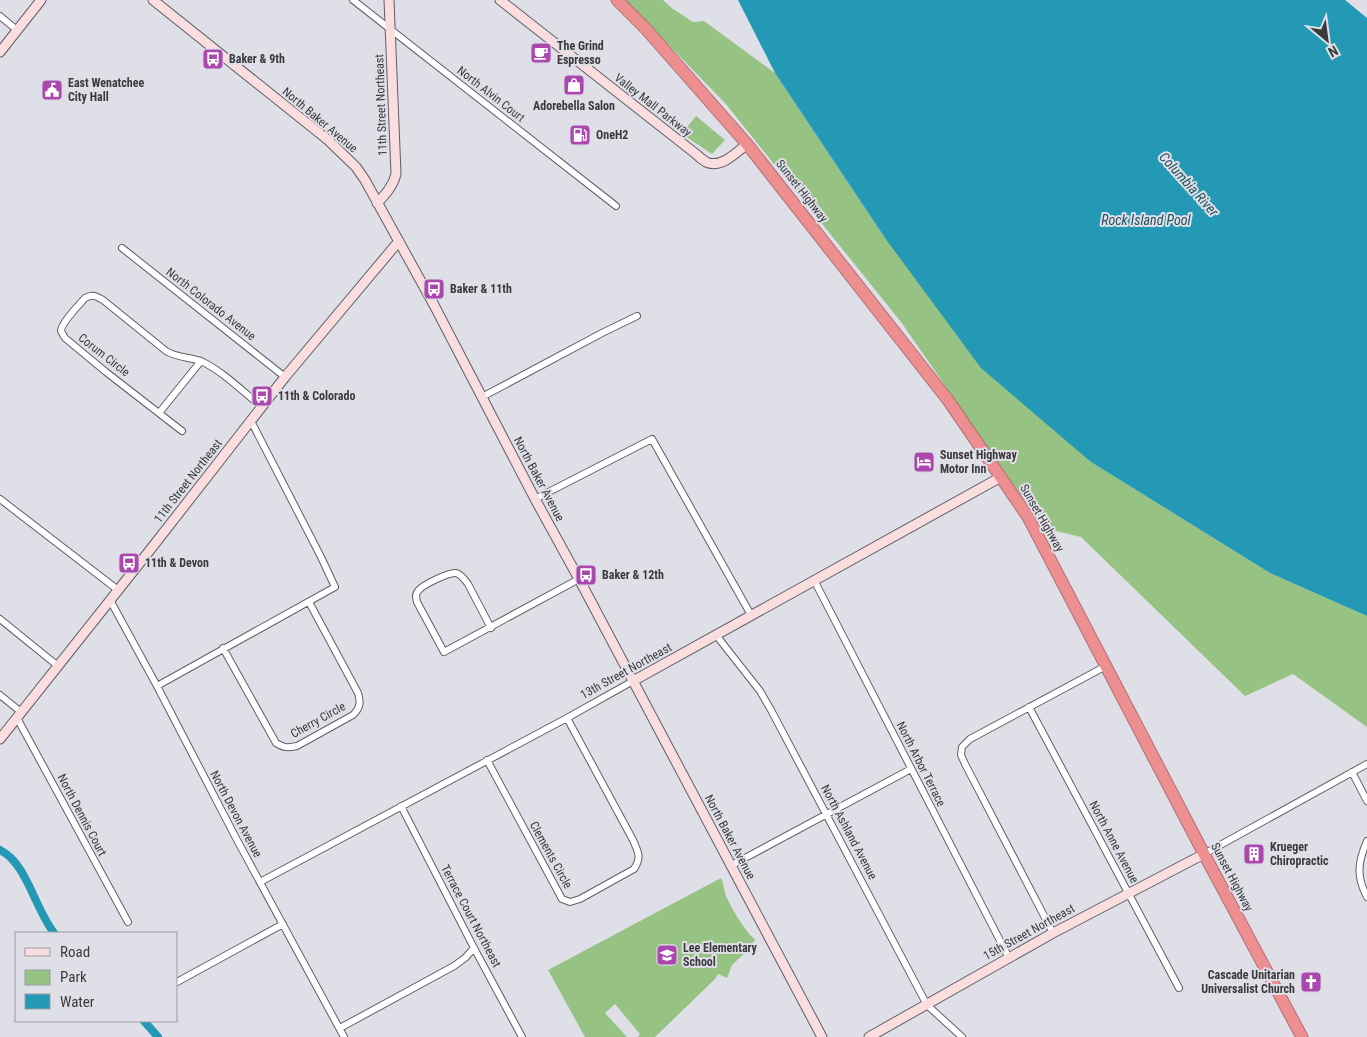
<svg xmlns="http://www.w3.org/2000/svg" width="1367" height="1037" font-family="'Roboto Condensed',sans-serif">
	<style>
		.green { fill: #96c283 }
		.water { fill: #2399b5 }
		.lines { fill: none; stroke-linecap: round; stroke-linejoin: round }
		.canal { stroke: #2399b5; stroke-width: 8 }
		.street-casing { stroke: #5f5f66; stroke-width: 8 }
		.secondary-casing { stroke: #5f5f66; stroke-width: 11 }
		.highway-casing { stroke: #ae7174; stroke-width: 13 }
		.street { stroke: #fff; stroke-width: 6 }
		.secondary { stroke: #faddde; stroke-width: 9 }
		.highway { stroke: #ed8f91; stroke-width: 11 }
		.labels { text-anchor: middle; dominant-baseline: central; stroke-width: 4; stroke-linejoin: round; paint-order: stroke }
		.poi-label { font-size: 12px; font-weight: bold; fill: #3a3a3d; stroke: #dedfe7; text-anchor: start }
		.street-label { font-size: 12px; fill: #3a3a3d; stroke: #dedfe7 }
		.water-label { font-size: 14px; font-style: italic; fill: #23515e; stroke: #dedfe7 }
	</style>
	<rect width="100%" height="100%" fill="#dedfe7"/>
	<path class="green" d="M625,0H663L673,9L693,22L704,21L775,73L885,238L1091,462L1270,573L1367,616V727L1293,674L1245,696L1081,537L1044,528L901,322L725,103Z
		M696,116L725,140L712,154L682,134Z
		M721,878C723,883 724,888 725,893C728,903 747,935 755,939L751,947L732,965L727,978L718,974L715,979L655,1037H638L640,1034L615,1004L605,1013L627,1037H585L548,970Z"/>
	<path class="water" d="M738,0H1345L1367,18V616L1270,573L1091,462L981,368L885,238L775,73Z"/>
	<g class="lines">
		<path class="canal" d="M0,850C3,852 7,854 10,857C29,875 37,911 54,933
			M144,1021L158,1037"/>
		<g class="street-casing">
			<path id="street" d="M353,0L616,206
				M0,16L17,30
				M122,248L285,377
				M482,397L602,333L637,316
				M159,413L201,361
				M182,431L106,372L65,338C64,337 62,332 61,331C61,323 80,304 85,298C93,294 96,296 103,300L166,351C177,358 191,357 203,362C225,373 243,392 262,407
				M0,499L118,590
				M535,499L652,439L751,615
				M814,580L1009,958
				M110,600L157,686L237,840L344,1037
				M0,619L58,666
				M491,628L468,584C464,579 461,574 456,573C449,572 422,585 418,591C415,594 416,598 417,602L444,652L579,579
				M716,635L760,691L771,710L927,1005L962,1037
				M223,648L276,743C284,748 288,748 297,746L353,715C360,708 361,703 358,693L309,602
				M157,686L335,587L321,557L251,421
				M0,695L21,712
				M1029,707L1179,988
				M17,718L128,922
				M487,760L562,899L570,902L580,899L634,869C642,857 638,852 633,840L567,718
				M1352,772L1367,801
				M401,806L474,948L522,1037
				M1367,841C1358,862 1356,876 1367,897
				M1204,854L1367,764
				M732,865L911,769
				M260,882L567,718L633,681
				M1053,933L965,764L961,755L962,747L970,739L1106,666
				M177,982L283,924
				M340,1028L454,966L465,958L474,948"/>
		</g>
		<g class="secondary-casing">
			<path id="secondary" d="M153,0L328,140L356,167L365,180L434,305L535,499L579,579L822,1037
				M500,0L696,154C699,157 703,160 706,162C721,169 737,152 747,144
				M0,52L41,0
				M377,203C386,194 393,186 396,174L389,0
				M633,681L1001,477
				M0,739L150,550L285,377L399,241
				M869,1037L1053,933L1204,854"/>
		</g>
		<g class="highway-casing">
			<path id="highway" d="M617,0L646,29L747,144L948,400L1028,517L1204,854L1302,1037"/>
		</g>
		<use href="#street" class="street"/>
		<use href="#secondary" class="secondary"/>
		<use href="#highway" class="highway"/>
	</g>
	<defs>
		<g id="cafe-square" transform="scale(1.125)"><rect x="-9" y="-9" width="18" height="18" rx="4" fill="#aa48ae" stroke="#dedfe7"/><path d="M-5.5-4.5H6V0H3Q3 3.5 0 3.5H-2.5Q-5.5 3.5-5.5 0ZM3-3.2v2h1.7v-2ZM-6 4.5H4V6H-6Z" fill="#fff"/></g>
		<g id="bus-square" transform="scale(1.125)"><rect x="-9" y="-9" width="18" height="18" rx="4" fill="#aa48ae" stroke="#dedfe7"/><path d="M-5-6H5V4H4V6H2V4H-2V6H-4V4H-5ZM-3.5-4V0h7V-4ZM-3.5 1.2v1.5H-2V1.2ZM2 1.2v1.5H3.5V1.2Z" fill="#fff"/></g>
		<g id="shop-square" transform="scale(1.125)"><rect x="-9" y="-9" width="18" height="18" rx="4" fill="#aa48ae" stroke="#dedfe7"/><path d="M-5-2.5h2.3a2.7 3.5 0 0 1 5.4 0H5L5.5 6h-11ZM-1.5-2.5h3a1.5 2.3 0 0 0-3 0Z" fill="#fff"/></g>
		<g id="civic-square" transform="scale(1.125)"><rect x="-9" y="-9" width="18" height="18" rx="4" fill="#aa48ae" stroke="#dedfe7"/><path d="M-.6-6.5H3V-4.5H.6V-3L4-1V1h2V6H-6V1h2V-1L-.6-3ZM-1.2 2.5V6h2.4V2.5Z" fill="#fff"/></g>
		<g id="fuel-square" transform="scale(1.125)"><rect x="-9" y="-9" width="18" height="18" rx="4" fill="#aa48ae" stroke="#dedfe7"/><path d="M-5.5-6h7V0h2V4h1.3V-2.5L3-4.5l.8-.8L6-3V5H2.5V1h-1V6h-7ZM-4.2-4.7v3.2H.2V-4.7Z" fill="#fff"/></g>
		<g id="hotel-square" transform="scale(1.125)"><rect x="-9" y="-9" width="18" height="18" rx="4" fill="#aa48ae" stroke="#dedfe7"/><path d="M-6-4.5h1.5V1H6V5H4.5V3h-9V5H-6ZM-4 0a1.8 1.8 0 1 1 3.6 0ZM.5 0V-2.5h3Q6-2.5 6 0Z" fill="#fff"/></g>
		<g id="building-square" transform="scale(1.125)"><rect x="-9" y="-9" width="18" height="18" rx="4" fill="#aa48ae" stroke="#dedfe7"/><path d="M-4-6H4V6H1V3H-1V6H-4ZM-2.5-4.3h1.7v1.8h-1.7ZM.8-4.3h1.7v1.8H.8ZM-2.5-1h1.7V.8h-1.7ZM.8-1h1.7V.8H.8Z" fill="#fff"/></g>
		<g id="school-square" transform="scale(1.125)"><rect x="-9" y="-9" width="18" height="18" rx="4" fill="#aa48ae" stroke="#dedfe7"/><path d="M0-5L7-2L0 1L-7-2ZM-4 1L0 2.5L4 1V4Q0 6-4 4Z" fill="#fff"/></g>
		<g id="church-square" transform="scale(1.125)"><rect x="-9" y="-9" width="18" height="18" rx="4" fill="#aa48ae" stroke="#dedfe7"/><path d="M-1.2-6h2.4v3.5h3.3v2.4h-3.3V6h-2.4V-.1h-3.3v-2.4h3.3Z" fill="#fff"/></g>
	</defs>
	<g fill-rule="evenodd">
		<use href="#cafe-square" x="541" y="53"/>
		<use href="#bus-square" x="213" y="59"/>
		<use href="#shop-square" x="574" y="85"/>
		<use href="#civic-square" x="52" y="90"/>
		<use href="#fuel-square" x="580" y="135"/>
		<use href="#bus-square" x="434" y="289"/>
		<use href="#bus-square" x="262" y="396"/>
		<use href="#hotel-square" x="924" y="462"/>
		<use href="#bus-square" x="129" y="563"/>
		<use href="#bus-square" x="586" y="575"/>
		<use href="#building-square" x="1254" y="854"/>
		<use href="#school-square" x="667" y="955"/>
		<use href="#church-square" x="1311" y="982"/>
	</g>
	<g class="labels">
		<g class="poi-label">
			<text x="557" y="46">The Grind<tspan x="557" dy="14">Espresso</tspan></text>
			<text x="229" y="59">Baker &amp; 9th</text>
			<text x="68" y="83">East Wenatchee<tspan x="68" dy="14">City Hall</tspan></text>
			<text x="574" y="106" text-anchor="middle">Adorebella Salon</text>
			<text x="596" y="135">OneH2</text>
			<text x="450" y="289">Baker &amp; 11th</text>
			<text x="278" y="396">11th &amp; Colorado</text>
			<text x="940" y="455">Sunset Highway<tspan x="940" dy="14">Motor Inn</tspan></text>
			<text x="145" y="563">11th &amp; Devon</text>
			<text x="602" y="575">Baker &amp; 12th</text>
			<text x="1270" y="847">Krueger<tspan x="1270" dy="14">Chiropractic</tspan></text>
			<text x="683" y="948">Lee Elementary<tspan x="683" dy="14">School</tspan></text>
			<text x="1295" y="975" text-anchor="end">Cascade Unitarian<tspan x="1295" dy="14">Universalist Church</tspan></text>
		</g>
		<g class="street-label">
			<text transform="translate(491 94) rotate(38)">North Alvin Court</text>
			<text transform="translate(381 105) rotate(-92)">11th Street Northeast</text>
			<text transform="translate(653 105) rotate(38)">Valley Mall Parkway</text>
			<text transform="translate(320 120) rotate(40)">North Baker Avenue</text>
			<text transform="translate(802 191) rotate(52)">Sunset Highway</text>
			<text transform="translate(211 304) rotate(38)">North Colorado Avenue</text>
			<text transform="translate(104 355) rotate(38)">Corum Circle</text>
			<text transform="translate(539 479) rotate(62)">North Baker Avenue</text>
			<text transform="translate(188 481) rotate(-52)">11th Street Northeast</text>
			<text transform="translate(1042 518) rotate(60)">Sunset Highway</text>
			<text transform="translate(626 671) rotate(-29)">13th Street Northeast</text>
			<text transform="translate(318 720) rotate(-29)">Cherry Circle</text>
			<text transform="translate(921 764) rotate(63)">North Arbor Terrace</text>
			<text transform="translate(236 814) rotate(62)">North Devon Avenue</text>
			<text transform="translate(82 815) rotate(62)">North Dennis Court</text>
			<text transform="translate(849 832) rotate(62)">North Ashland Avenue</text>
			<text transform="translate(730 837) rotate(62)">North Baker Avenue</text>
			<text transform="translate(1114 842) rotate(62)">North Anne Avenue</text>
			<text transform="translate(551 855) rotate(61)">Clements Circle</text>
			<text transform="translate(1232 877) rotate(62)">Sunset Highway</text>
			<text transform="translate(471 916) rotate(62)">Terrace Court Northeast</text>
			<text transform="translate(1029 932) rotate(-29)">15th Street Northeast</text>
		</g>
		<g class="water-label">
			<text transform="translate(1189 184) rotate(48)">Columbia River</text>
			<text x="1146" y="220">Rock Island Pool</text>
		</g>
	</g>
	<rect x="15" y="932" width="162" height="90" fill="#dedfe7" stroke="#9c9da3"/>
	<rect x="25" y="948" width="25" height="8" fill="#faddde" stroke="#9c9da3"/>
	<text x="60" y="957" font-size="15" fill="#3a3a3d">Road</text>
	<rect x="25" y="970" width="25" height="15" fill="#96c283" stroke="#9c9da3"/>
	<text x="60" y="982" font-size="15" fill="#3a3a3d">Park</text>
	<rect x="25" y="994" width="25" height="15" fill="#2399b5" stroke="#9c9da3"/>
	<text x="60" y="1007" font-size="15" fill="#3a3a3d">Water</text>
	<g transform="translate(1327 40) rotate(151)" stroke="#dedfe7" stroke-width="4" paint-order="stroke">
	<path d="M0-4L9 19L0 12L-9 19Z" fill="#3a3a3d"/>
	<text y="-8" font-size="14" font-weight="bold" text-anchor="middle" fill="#3a3a3d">N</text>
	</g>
</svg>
